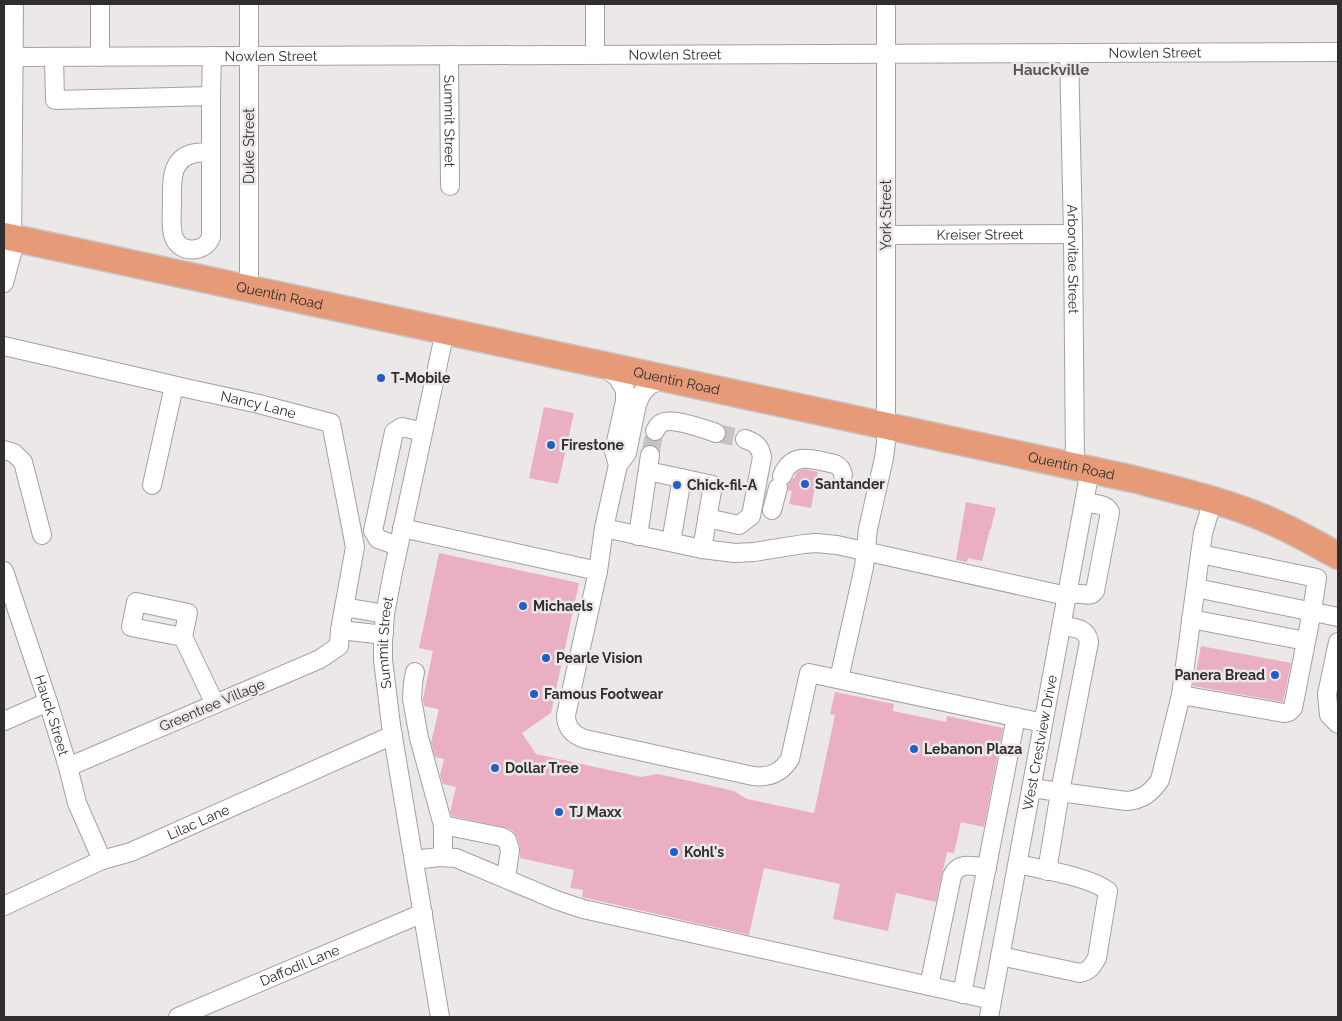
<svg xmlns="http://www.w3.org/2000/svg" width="1342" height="1021" font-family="Raleway,sans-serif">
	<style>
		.building { fill: #eaafc3 }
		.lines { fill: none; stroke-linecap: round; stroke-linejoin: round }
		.minor-tunnel { stroke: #c6c3c3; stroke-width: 18; stroke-dasharray: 18 9; stroke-linecap: butt }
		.minor-casing { stroke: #a4a0a0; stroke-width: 20 }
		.highway-casing { stroke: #c5c4c4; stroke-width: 29 }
		.minor { stroke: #fff; stroke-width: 18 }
		.highway { stroke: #e69a77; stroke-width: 26 }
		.poi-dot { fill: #205fcb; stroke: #ece8e8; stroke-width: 2 }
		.labels { text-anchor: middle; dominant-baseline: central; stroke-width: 5; stroke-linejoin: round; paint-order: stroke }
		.street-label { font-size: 14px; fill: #302e2e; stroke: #ece8e8 }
		.poi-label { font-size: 14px; font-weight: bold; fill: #302e2e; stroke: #ece8e8; text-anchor: start }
		.neighbourhood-label { font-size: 15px; font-weight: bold; fill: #575454; stroke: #ece8e8 }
	</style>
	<rect width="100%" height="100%" fill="#ece8e8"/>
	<path class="building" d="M544,407L574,413L558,484L529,478Z
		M804,469L818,472L811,508L789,504L792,491L788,490V485L793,478H795L796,474L798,471Z
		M966,502L996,508L991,529H990L982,561L968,558L967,562L956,560Z
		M439,553L579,583L551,713L522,733L536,754L641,777L657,774L672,777L734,791L747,799L814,813L835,715L830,714L835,692L894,704L893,711L946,722L947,716L1003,728L984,827L961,822L954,853L947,852L936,902L896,893L888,931L833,919L840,884L764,868L749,935L582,897L583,890L570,888L574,870L520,858V847L517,837L513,831L507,828L452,816L450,812L456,787L443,784L440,775L444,759L435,757L431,743L439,709L424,706L423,699L433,651L419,648Z
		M1201,646L1291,663L1283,702L1193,686Z"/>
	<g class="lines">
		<path class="minor-tunnel" d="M716,433L745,439
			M650,455L655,431"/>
		<g class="minor-casing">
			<g id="minor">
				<path id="s1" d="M1069,53L1073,234L1075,466"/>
				<path id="s2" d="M449,55L450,186"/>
				<path d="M595,55V4"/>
				<path id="s3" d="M13,57L1338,52"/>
				<path d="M54,57L55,100L211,96L212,56"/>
				<path d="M100,57V4"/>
				<path d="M211,153C206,153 200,152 196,153C169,157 172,184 172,203C172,215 170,227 174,238C181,254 205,253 211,237V96"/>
				<path id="s4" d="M886,235L1073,234"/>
				<path d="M4,283L12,253L14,4"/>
				<path d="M249,289V4"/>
				<path id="s5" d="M4,346L190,389L259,404L331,423L355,547L340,630L339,646L320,659L68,767"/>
				<path d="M603,366L618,378L625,390V401L614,451L618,465"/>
				<path d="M665,378L650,385L642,393L637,404L627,453L618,465L604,528L598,571L566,715C566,728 573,735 585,739L753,776C769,778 781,773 790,759L809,673L1043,723"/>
				<path d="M655,431C656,429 658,425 660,424C670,416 704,429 716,433"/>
				<path d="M4,450L14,453L23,462L42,535"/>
				<path d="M648,471L713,485L702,549"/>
				<path d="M782,476C793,450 813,460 835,464C840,467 842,469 843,475"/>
				<path d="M152,485L174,386"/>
				<path d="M772,510L778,488"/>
				<path d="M707,518L739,525L751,516L762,457C760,446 756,443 745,439"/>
				<path d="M402,528L598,571"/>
				<path d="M604,528L702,549L735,553L754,552L804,544L816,543L837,545L1067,596C1071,595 1075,593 1080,594C1087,594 1090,597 1095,591L1110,512C1106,503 1093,504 1084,503"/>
				<path d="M638,536L650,455"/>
				<path d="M671,542L682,478"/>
				<path d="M398,546L378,539L373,531L394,432L402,427L423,432"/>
				<path id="s6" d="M4,571L48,702L68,767L77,803L102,860"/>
				<path d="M1196,588L1338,617"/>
				<path d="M344,607L385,614"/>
				<path d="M1191,619L1306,641"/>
				<path d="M340,630L376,634L384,633"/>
				<path d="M183,637L131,627L136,602L188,613L183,637L215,704"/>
				<path d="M1338,642L1327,694L1329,715L1338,724"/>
				<path d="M415,672L413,683L412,699L419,738L443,825V857"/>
				<path d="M839,679L864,567L868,529L884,458L886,442V4"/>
				<path d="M1181,695L1284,713L1289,712L1293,708L1312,611L1317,578L1200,554"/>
				<path d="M4,721L48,702"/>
				<path d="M1031,788L1126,801C1142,800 1151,793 1160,780L1181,695L1203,533L1213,500"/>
				<path d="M443,825L502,837L507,840L510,850L506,878"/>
				<path d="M414,860L439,857L456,858L556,900L583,909L992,1000"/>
				<path d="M1047,871L1060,792L1089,642C1087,627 1073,628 1061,626"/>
				<path id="s7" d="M4,906L102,860L131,852L393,735"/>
				<path d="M1000,956L1080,973C1090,971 1092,966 1097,958L1108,891C1088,876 1043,870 1018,864"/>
				<path d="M929,986L952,876C959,861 973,866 987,868"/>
				<path d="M962,994L1016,717"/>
				<path id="s8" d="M178,1017L423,913"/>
				<path id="s9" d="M440,1017L391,725L383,660V642L385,614L393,572L445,331"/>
				<path id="s10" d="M989,1017L1090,470"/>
			</g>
		</g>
		<g class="highway-casing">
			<g id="highway">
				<path id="s11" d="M4,236L1133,479C1180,491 1229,502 1273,522C1296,532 1317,544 1338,556"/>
			</g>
		</g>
		<use href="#minor" class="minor"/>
		<use href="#highway" class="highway"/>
	</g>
	<g class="poi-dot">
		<circle cx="381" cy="378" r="5"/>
		<circle cx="551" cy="445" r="5"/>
		<circle cx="805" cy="484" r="5"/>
		<circle cx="677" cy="485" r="5"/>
		<circle cx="523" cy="606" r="5"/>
		<circle cx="546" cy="658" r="5"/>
		<circle cx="1275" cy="675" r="5"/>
		<circle cx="534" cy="694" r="5"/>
		<circle cx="914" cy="749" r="5"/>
		<circle cx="495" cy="768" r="5"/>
		<circle cx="559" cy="812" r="5"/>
		<circle cx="674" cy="852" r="5"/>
	</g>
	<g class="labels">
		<g class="street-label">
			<text stroke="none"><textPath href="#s3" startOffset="1142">Nowlen Street</textPath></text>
			<text stroke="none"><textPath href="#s3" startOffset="662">Nowlen Street</textPath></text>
			<text stroke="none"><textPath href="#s3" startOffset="258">Nowlen Street</textPath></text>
			<text stroke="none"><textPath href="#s2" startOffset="66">Summit Street</textPath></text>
			<text transform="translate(249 146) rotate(-90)">Duke Street</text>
			<text transform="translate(886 215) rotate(-90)">York Street</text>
			<text stroke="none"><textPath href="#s4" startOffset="94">Kreiser Street</textPath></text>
			<text stroke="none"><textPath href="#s1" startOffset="206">Arborvitae Street</textPath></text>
			<text stroke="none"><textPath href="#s11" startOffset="282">Quentin Road</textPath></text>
			<text stroke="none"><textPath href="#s11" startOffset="688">Quentin Road</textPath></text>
			<text stroke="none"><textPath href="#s5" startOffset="261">Nancy Lane</textPath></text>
			<text stroke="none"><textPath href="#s11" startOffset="1092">Quentin Road</textPath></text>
			<text stroke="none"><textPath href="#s9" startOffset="379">Summit Street</textPath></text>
			<text transform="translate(212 705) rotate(-23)">Greentree Village</text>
			<text stroke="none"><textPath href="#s6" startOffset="152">Hauck Street</textPath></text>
			<text stroke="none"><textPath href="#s10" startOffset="279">West Crestview Drive</textPath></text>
			<text stroke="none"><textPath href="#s7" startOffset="212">Lilac Lane</textPath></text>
			<text stroke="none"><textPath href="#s8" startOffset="132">Daffodil Lane</textPath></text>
		</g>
		<g class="poi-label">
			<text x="391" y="378">T-Mobile</text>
			<text x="561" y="445">Firestone</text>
			<text x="815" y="484">Santander</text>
			<text x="687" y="485">Chick-fil-A</text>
			<text x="533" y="606">Michaels</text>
			<text x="556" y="658">Pearle Vision</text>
			<text x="1265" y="675" text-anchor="end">Panera Bread</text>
			<text x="544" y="694">Famous Footwear</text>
			<text x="924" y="749">Lebanon Plaza</text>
			<text x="505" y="768">Dollar Tree</text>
			<text x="569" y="812">TJ Maxx</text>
			<text x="684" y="852">Kohl's</text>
		</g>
		<g class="neighbourhood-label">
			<text x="1051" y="70">Hauckville</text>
		</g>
	</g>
	<rect width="1342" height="1021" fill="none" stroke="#302e2e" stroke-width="10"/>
</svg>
